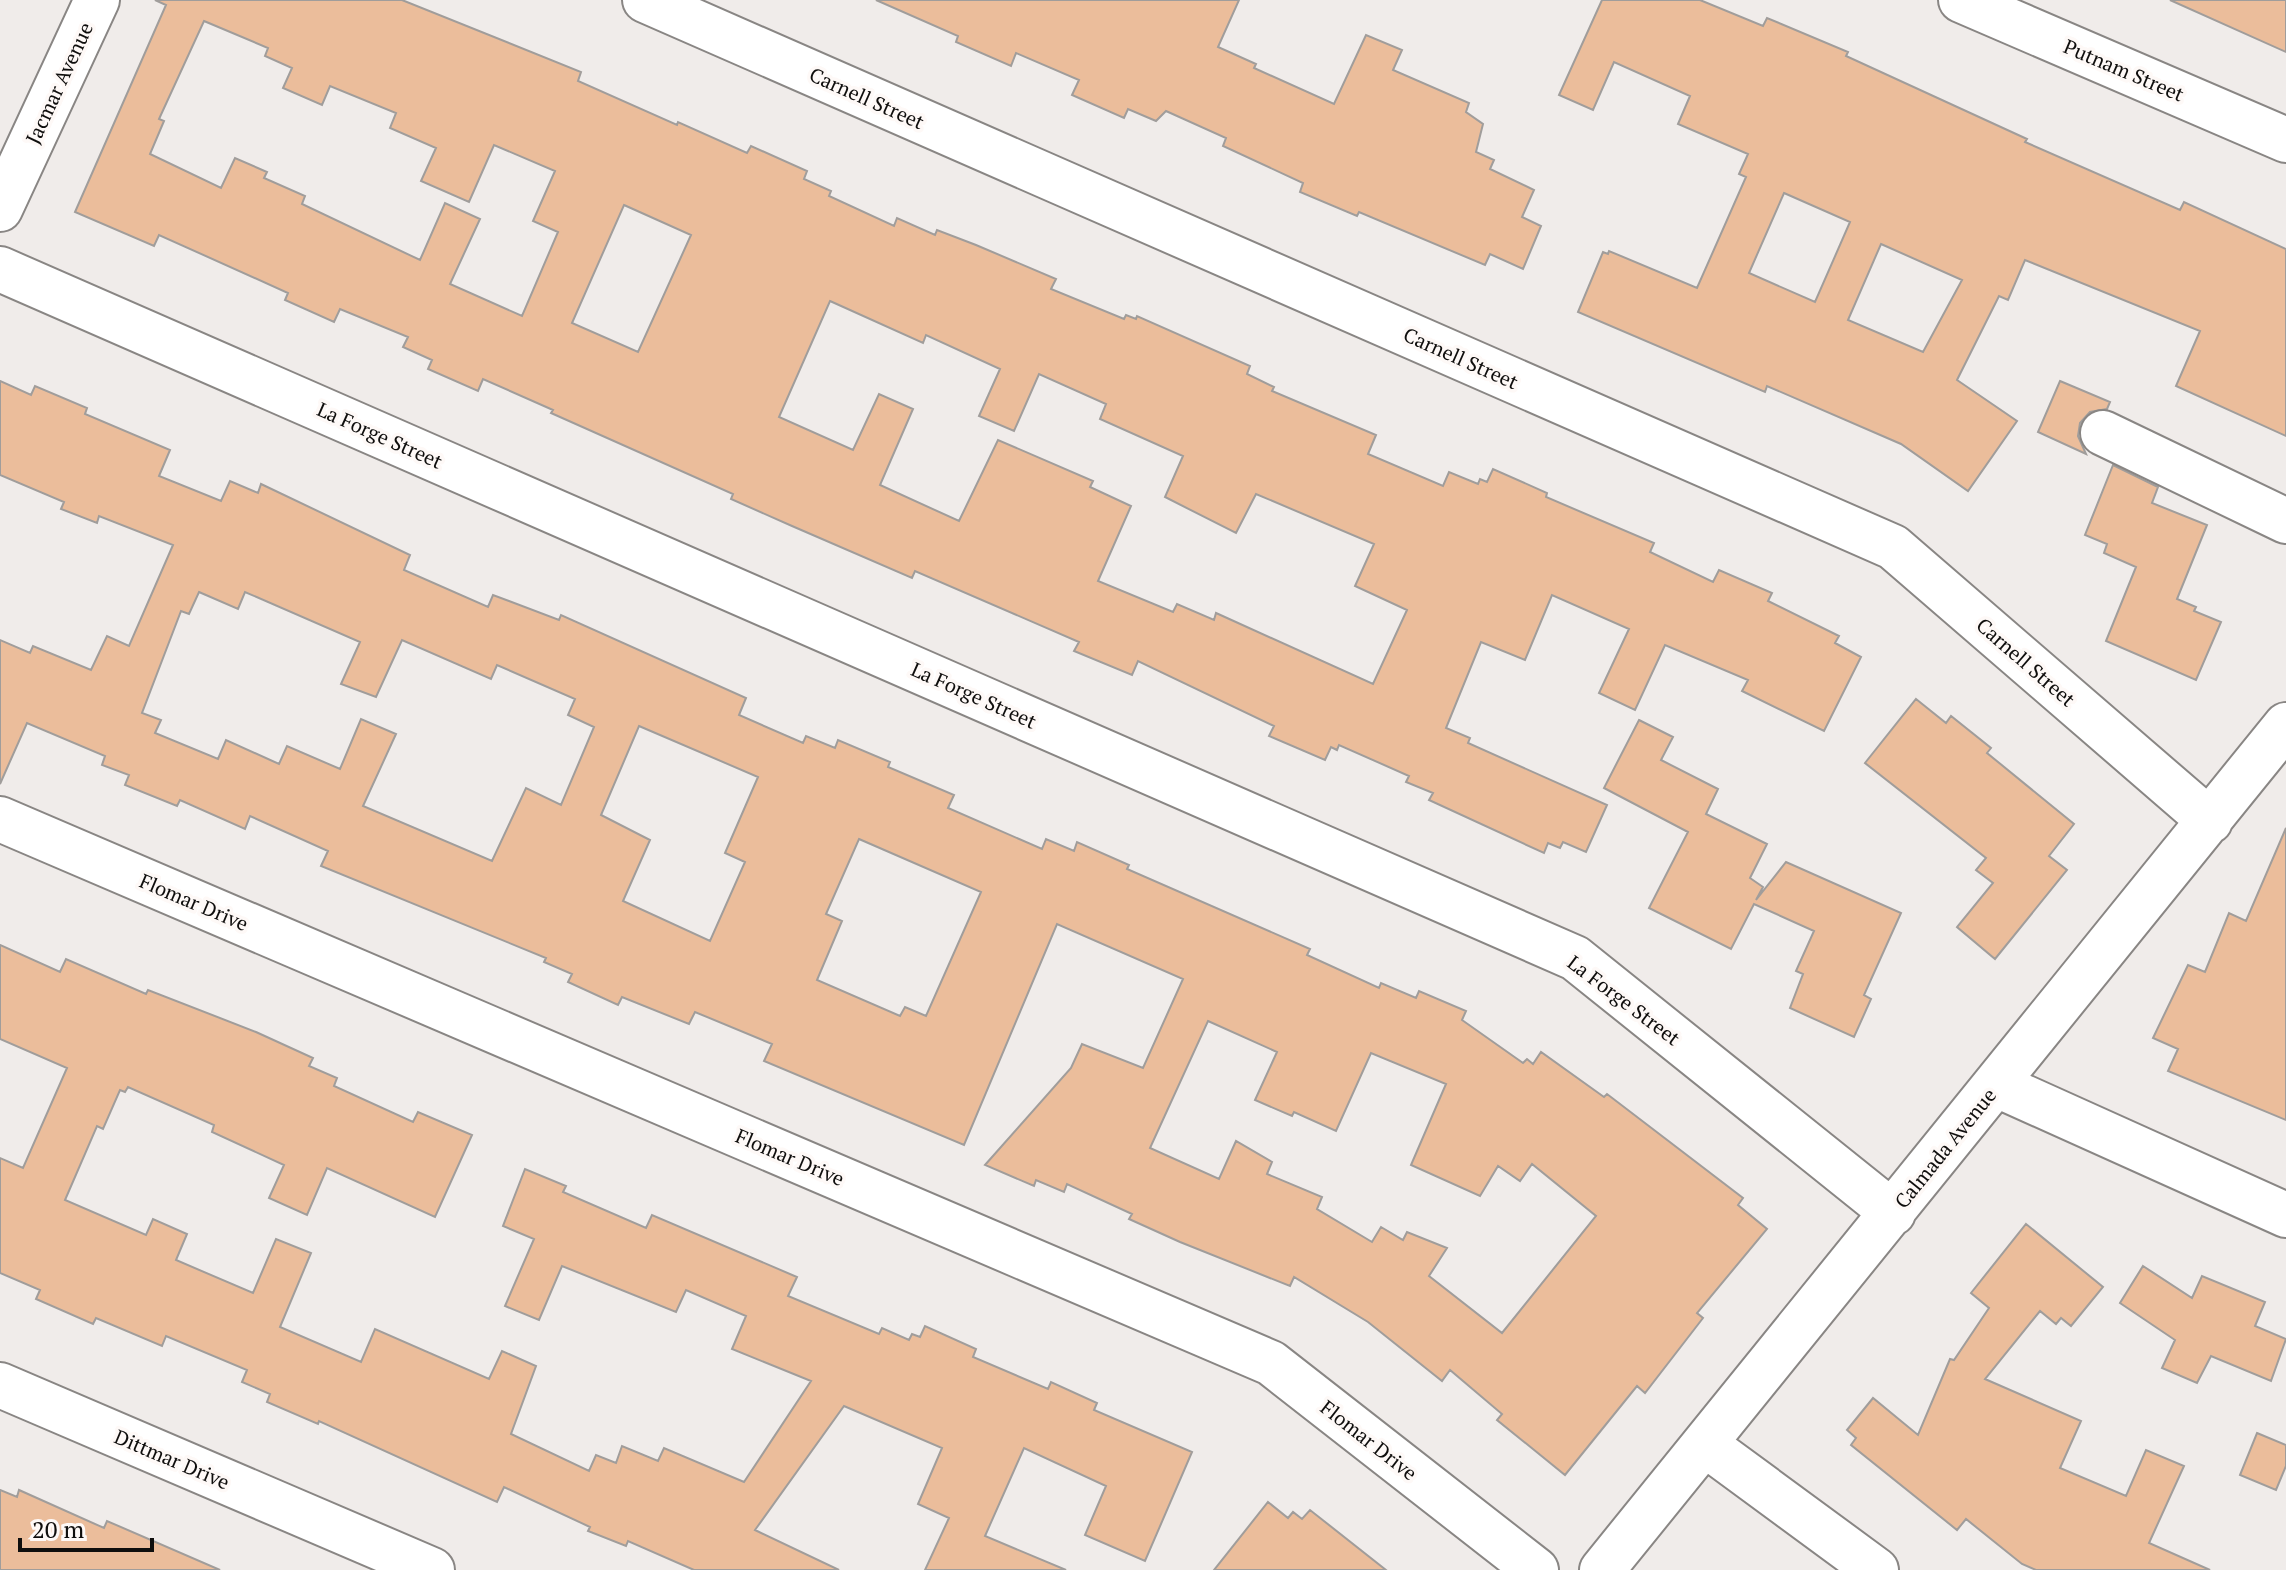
<svg xmlns="http://www.w3.org/2000/svg" width="2286" height="1570" font-family="'PT Serif',serif">
	<style>
		.building { fill: #ebbd9b; stroke: #a09d9b; stroke-width: 2; fill-rule: evenodd }
		.lines { fill: none; stroke-linecap: round; stroke-linejoin: round }
		.minor-casing { stroke: #898684; stroke-width: 48 }
		.minor { stroke: #fff; stroke-width: 44 }
		.labels { text-anchor: middle; dominant-baseline: central; stroke-width: 7; stroke-linejoin: round; paint-order: stroke }
		.street-label { font-size: 20px; fill: #0f0e0d; stroke: #fef9f7 }
	</style>
	<rect width="100%" height="100%" fill="#f0ecea"/>
	<path class="building" d="M155,0H402L581,72L578,81L677,125L678,122L747,153L751,146L807,171L804,179L831,191L829,196L894,226L897,218L935,235L937,230L976,245L1056,279L1051,289L1124,319L1126,315L1136,319L1137,316L1250,366L1247,374L1274,387L1272,391L1376,435L1368,454L1443,486L1449,472L1478,484L1480,479L1487,482L1493,469L1547,493L1546,497L1654,543L1650,552L1713,582L1719,570L1772,593L1768,601L1839,636L1835,643L1861,657L1824,731L1742,691L1748,680L1665,645L1635,710L1599,693L1629,629L1552,595L1525,660L1481,642L1446,728L1470,738L1468,743L1607,805L1586,852L1563,842L1560,848L1548,843L1544,853L1429,800L1433,793L1406,782L1409,776L1339,745L1337,750L1331,747L1325,760L1269,736L1274,726L1138,661L1132,675L1074,651L1079,642L915,571L912,578L792,526L731,499L733,494L551,413L553,410L483,379L478,391L428,369L432,360L403,347L408,337L340,309L334,322L285,300L288,293L159,235L154,246L75,212L166,5ZM204,21L268,48L265,56L292,68L283,88L322,105L330,86L396,113L390,128L436,148L421,181L469,202L494,145L555,171L533,221L558,232L522,316L450,284L480,219L445,203L420,260L302,204L305,196L264,178L267,172L235,158L221,188L150,154L164,121L159,119ZM624,205L691,235L638,352L572,323ZM830,301L923,343L926,335L1000,369L979,416L1014,431L1039,374L1106,404L1100,419L1183,456L1165,497L1236,533L1256,494L1374,544L1355,586L1407,610L1373,684L1216,613L1214,620L1177,604L1173,612L1098,581L1131,506L1090,487L1093,481L998,440L959,521L880,485L913,409L879,394L853,450L779,417Z
		M876,0H1239L1218,47L1256,64L1254,68L1334,104L1366,35L1402,50L1393,70L1469,103L1466,112L1483,124L1476,152L1494,160L1490,169L1534,190L1522,217L1541,226L1523,269L1490,254L1485,265L1359,212L1357,216L1300,192L1303,183L1223,146L1226,138L1166,111L1156,121L1128,109L1124,118L1072,95L1079,80L1016,53L1011,66L956,42L958,36Z
		M1602,0H1700L1763,26L1767,18L1848,52L1846,56L2027,139L2025,142L2180,210L2184,202L2286,249V436L2176,386L2200,331L2025,260L2008,300L1999,296L1957,380L2017,421L1968,491L1901,444L1767,386L1765,392L1578,312L1603,252L1608,254L1609,251L1697,288L1746,177L1739,174L1748,154L1678,124L1690,96L1614,62L1593,110L1559,95ZM1784,193L1850,222L1815,302L1749,273ZM1881,244L1962,280L1923,352L1848,320Z
		M2170,0H2286V52Z
		M0,381L31,395L35,386L87,408L85,414L170,450L159,476L221,501L230,481L258,493L261,484L410,555L404,570L488,607L493,595L559,620L561,615L746,698L739,715L803,743L806,736L835,748L838,740L890,762L888,767L954,795L948,808L1042,849L1046,839L1074,851L1077,842L1129,865L1127,869L1310,949L1307,955L1379,988L1381,983L1416,998L1419,991L1466,1011L1462,1020L1523,1063L1527,1059L1533,1064L1541,1052L1604,1097L1607,1094L1743,1198L1738,1205L1767,1229L1697,1313L1703,1318L1645,1393L1637,1386L1565,1475L1497,1420L1502,1414L1450,1370L1442,1381L1368,1322L1294,1277L1290,1286L1180,1242L1129,1219L1132,1214L1067,1184L1064,1192L1036,1180L1034,1186L985,1165L1071,1068L1082,1044L1143,1068L1183,979L1057,924L964,1145L764,1061L772,1044L695,1012L689,1024L622,997L618,1005L568,982L572,974L544,962L546,958L321,866L328,851L250,816L245,829L180,800L177,806L125,785L129,775L102,765L105,756L27,723L0,784V640L30,653L33,646L91,670L107,636L129,646L173,545L99,516L97,523L61,509L64,502L0,475ZM199,592L238,609L245,592L360,642L341,684L376,697L402,640L491,679L497,665L575,699L568,715L594,727L561,805L526,788L492,861L363,806L396,734L361,719L340,769L287,746L279,764L226,740L218,759L155,733L161,720L142,713L181,611L189,614ZM639,726L758,777L725,853L745,862L710,941L623,901L650,840L601,815ZM859,839L981,892L926,1016L905,1007L900,1016L817,980L842,921L826,914ZM1208,1021L1277,1052L1255,1100L1292,1116L1294,1112L1336,1131L1371,1053L1446,1084L1411,1165L1480,1196L1498,1166L1520,1181L1532,1164L1596,1216L1502,1333L1429,1276L1447,1248L1407,1232L1403,1240L1381,1227L1372,1242L1317,1209L1322,1197L1267,1174L1272,1162L1236,1141L1219,1179L1150,1148Z
		M2060,381L2110,402L2107,409L2090,412L2080,423L2078,436L2086,454L2038,432Z
		M2113,465L2158,487L2152,503L2207,525L2177,599L2196,607L2194,611L2221,622L2196,680L2106,641L2136,567L2104,553L2107,544L2085,535Z
		M1916,699L1946,723L1951,716L1991,748L1987,753L2074,824L2049,856L2067,870L1995,959L1957,927L1993,883L1976,870L1986,858L1865,763Z
		M1639,720L1673,737L1661,760L1718,789L1706,814L1767,844L1750,878L1763,887L1756,900L1786,862L1901,913L1864,995L1871,999L1854,1037L1790,1008L1803,974L1796,971L1814,931L1754,904L1731,949L1649,908L1688,832L1604,788Z
		M2286,828V1120L2168,1071L2178,1049L2153,1038L2188,965L2205,972L2229,913L2246,921Z
		M0,945L60,972L66,959L146,994L148,990L256,1032L313,1058L309,1066L337,1078L334,1086L413,1122L418,1112L472,1135L435,1217L327,1168L307,1215L269,1198L284,1165L212,1132L214,1125L128,1087L125,1092L120,1090L103,1129L97,1126L65,1200L146,1235L153,1219L187,1234L176,1260L253,1293L276,1239L311,1253L280,1327L361,1362L375,1329L489,1379L502,1351L536,1366L511,1434L589,1471L596,1455L616,1463L622,1446L658,1461L664,1448L744,1482L811,1381L732,1349L746,1316L686,1290L676,1312L562,1266L539,1320L505,1306L534,1239L503,1226L525,1169L566,1186L563,1192L646,1228L652,1215L797,1277L788,1296L879,1334L882,1328L909,1340L912,1334L920,1337L925,1326L976,1349L973,1357L1048,1389L1051,1382L1097,1403L1094,1410L1192,1452L1145,1561L1085,1535L1106,1486L1024,1448L985,1536L1066,1570H925L949,1518L918,1504L942,1448L844,1406L755,1530L839,1570H694L628,1541L626,1546L588,1531L590,1527L504,1487L497,1502L319,1421L318,1424L267,1402L270,1394L242,1382L247,1370L166,1336L162,1346L96,1318L93,1324L36,1299L40,1290L0,1273V1158L23,1168L67,1068L0,1039Z
		M2026,1224L2103,1287L2071,1326L2061,1318L2056,1324L2040,1311L1985,1379L2081,1421L2060,1468L2126,1496L2146,1450L2184,1466L2149,1543L2210,1570H2036L2022,1564L1966,1519L1957,1530L1851,1445L1856,1438L1847,1430L1873,1398L1918,1435L1950,1359L1954,1360L1989,1308L1971,1293Z
		M2143,1266L2192,1298L2202,1276L2265,1302L2255,1326L2286,1339L2271,1381L2211,1356L2197,1383L2162,1368L2175,1340L2120,1303Z
		M2257,1433L2286,1445V1466L2276,1490L2240,1475Z
		M0,1490L17,1497L19,1490L104,1528L107,1521L220,1570H0Z
		M1268,1502L1288,1518L1293,1512L1302,1519L1310,1510L1386,1570H1214Z"/>
	<g class="lines">
		<g class="minor-casing">
			<path id="minor" d="M645,0L1893,547L2210,821
				M1961,0L2286,140
				M0,209L97,0
				M0,269L1575,958L1893,1213
				M2103,433L2286,521
				M0,819L1271,1363L1536,1570
				M1997,1085L2286,1215
				M0,1385L432,1570
				M1706,1445L1876,1570
				M1602,1570L2286,725"/>
		</g>
		<use href="#minor" class="minor"/>
	</g>
	<g class="labels">
		<g class="street-label">
			<text transform="translate(2124 70) rotate(23)">Putnam Street</text>
			<text transform="translate(59 83) rotate(-65)">Jacmar Avenue</text>
			<text transform="translate(867 98) rotate(24)">Carnell Street</text>
			<text transform="translate(1461 358) rotate(24)">Carnell Street</text>
			<text transform="translate(380 435) rotate(24)">La Forge Street</text>
			<text transform="translate(2026 662) rotate(41)">Carnell Street</text>
			<text transform="translate(974 695) rotate(24)">La Forge Street</text>
			<text transform="translate(194 902) rotate(23)">Flomar Drive</text>
			<text transform="translate(1624 1000) rotate(37)">La Forge Street</text>
			<text transform="translate(1945 1148) rotate(-51)">Calmada Avenue</text>
			<text transform="translate(790 1157) rotate(23)">Flomar Drive</text>
			<text transform="translate(1369 1440) rotate(38)">Flomar Drive</text>
			<text transform="translate(172 1459) rotate(23)">Dittmar Drive</text>
		</g>
	</g>
	<path d="M20 1538v12h132v-12" fill="none" stroke="#0f0e0d" stroke-width="4"/>
	<text x="32" y="1538" font-size="24" fill="#0f0e0d" stroke="#fef9f7" stroke-width="6" paint-order="stroke">20 m</text>
</svg>
